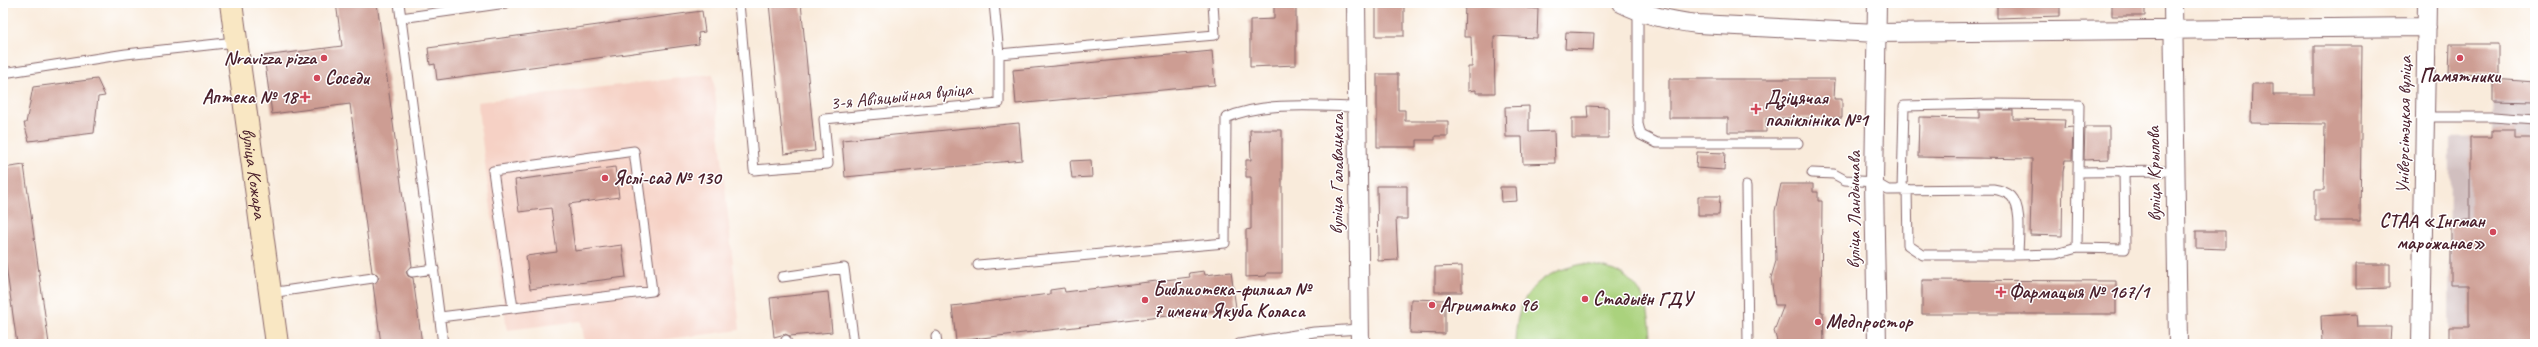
<svg xmlns="http://www.w3.org/2000/svg" width="2538" height="347" font-family="Caveat,sans-serif">
	<style>
		.built { fill: #f6d1c5 }
		.industrial { fill: #d1bfbf }
		.green { fill: #aad27d; stroke: #7a7854 }
		.building { fill: #cd9d93 }
		.lines { fill: none; stroke-linecap: round; stroke-linejoin: round }
		.service-casing { stroke: #876669; stroke-width: 11 }
		.minor-casing { stroke: #876669; stroke-width: 20 }
		.secondary-casing { stroke: #876669; stroke-width: 24 }
		.service { stroke: #fff; stroke-width: 9 }
		.minor { stroke: #fff; stroke-width: 18 }
		.secondary { stroke: #f9e7c3; stroke-width: 22 }
		.poi-dot { fill: #d1495b; stroke: #fff; stroke-width: 1.5 }
		.labels { text-anchor: middle; dominant-baseline: central; stroke-width: 3; stroke-linejoin: round; paint-order: stroke }
		.poi-label { font-size: 19px; font-weight: bold; fill: #4a1f2b; stroke: #fff; text-anchor: start }
		.street-label { font-size: 19px; fill: #4a1f2b; stroke: #fff }
	</style>
	<rect width="100%" height="100%" fill="#fff"/>
	<filter id="ink" filterUnits="userSpaceOnUse"><feTurbulence type="fractalNoise" baseFrequency=".025" numOctaves="2"/><feDisplacementMap in="SourceGraphic" scale="8" xChannelSelector="R" yChannelSelector="G"/><feConvolveMatrix kernelMatrix="1 2 1 2 8 2 1 2 1" color-interpolation-filters="sRGB"/></filter>
	<filter id="wash" filterUnits="userSpaceOnUse"><feTurbulence type="fractalNoise" baseFrequency=".012" numOctaves="4" result="noise"/><feDisplacementMap in="SourceGraphic" scale="16" xChannelSelector="R" yChannelSelector="G"/><feGaussianBlur stdDeviation="0.9" result="paint"/><feColorMatrix in="noise" values="0 0 0 0 0 0 0 0 0 0 0 0 0 0 0 0 0 1.4 0 .05"/><feComposite in="paint" operator="in"/></filter>
	<g filter="url(#wash)">
		<rect width="100%" height="100%" fill="#f9ebdb"/>
		<path class="built" d="M713,74L740,330L627,344H585L581,321L507,330L477,102Z"/>
		<path class="industrial" d="M2493,79L2535,82V344H2449L2450,138L2492,137Z"/>
		<path class="green" d="M1583,264C1635,269 1651,294 1651,344H1515C1516,295 1536,273 1583,264Z"/>
		<g id="blocks">
			<path class="building" d="M336,3H377L412,266L406,272L408,276L413,278L422,344H381L373,284L379,278L377,274L372,272L350,104L272,114L264,56L342,46Z
				M769,3H801L815,151L784,154Z
				M1274,3H1296V65L1250,67V20L1274,19Z
				M1376,3H1404V36H1376Z
				M1465,3L1527,5V8L1538,9L1537,38L1494,36L1495,93H1476V90L1468,91V67H1472L1471,37H1464Z
				M1997,3H2060V16L1997,18Z
				M2112,3H2145V16H2112Z
				M702,11L705,32L698,33L699,44L437,80L435,64L430,65L428,48Z
				M1566,32L1594,33L1593,50L1565,49Z
				M2450,44H2499V74L2449,73Z
				M2314,46H2362L2360,221H2315V190H2324L2325,124L2251,123L2252,84H2273V95H2314Z
				M1212,51L1215,85L1016,104L1013,70Z
				M1377,74H1398V110H1405V121H1448V136H1435V140H1417V147H1377Z
				M97,79L105,96L98,97L94,133L29,141L24,123H26L33,87Z
				M1669,79H1835L1834,99H1842V118H1766V132H1728V118H1669Z
				M2493,79L2535,82V102L2493,101Z
				M1529,106V132L1554,131L1555,163L1523,164L1522,137H1506L1505,107Z
				M1587,106L1608,107V138H1572V118H1588Z
				M1979,110H2013V119L2065,120L2064,128L2073,127L2072,160H2065L2063,172L2062,236L2030,235L2032,159L1918,157L1919,117L1979,118Z
				M1019,123L1022,160L845,177L842,140Z
				M2085,127H2109V159L2084,160Z
				M1250,130H1282V273H1267L1266,276L1246,277V230L1251,229V177H1246V160H1251Z
				M2492,130H2515V138H2535V344H2449V327H2469V285H2451V220H2470V137H2492Z
				M1697,152L1725,153L1724,170L1696,168Z
				M1091,160L1092,177L1072,178L1070,161Z
				M24,165L49,344H17L3,244V168Z
				M615,167L619,197L569,204L575,251L622,245L626,277L530,289L526,256L557,252L551,208L519,212L515,180Z
				M1781,184H1813V192H1818V201H1822L1821,312H1823L1824,344H1778L1774,331L1784,305H1775L1771,278L1776,261L1775,211Z
				M1377,186H1407V219H1396L1398,260L1378,261Z
				M1500,187H1516L1517,201L1501,202Z
				M1698,196H1720L1719,215H1698Z
				M2196,231H2225V249L2196,248Z
				M2356,264H2390V288L2356,289Z
				M1462,266V292H1435V267Z
				M1204,271L1205,275L1231,272L1236,308L956,341L952,306L1050,294V290L1064,288L1065,292L1190,277L1189,273Z
				M1922,280L2116,281V314H1922Z
				M828,292L832,332L790,336L785,334L774,337L770,298Z
				M1411,299L1445,300V334L1410,333Z
				M2357,314L2358,327H2391L2390,342L2322,344L2321,316Z"/>
		</g>
	</g>
	<g filter="url(#ink)">
		<use href="#blocks" fill-opacity="0" stroke="#876669" stroke-width="1"/>
		<g class="lines">
			<g class="service-casing">
				<path id="service" d="M399,3L443,344
					M739,3L754,170L828,164L824,119L999,103V54L994,3
					M1638,12V124L1641,135L1657,143H1798
					M401,18L506,3
					M999,54L1215,35L1213,3
					M3,73L126,54L235,42
					M2426,117H2493L2535,120
					M1812,173L1834,174L1845,180L1874,182L1888,190L1993,189C1999,190 2006,192 2011,196C2023,208 2018,240 2018,255H1923L1908,245L1907,189
					M1746,186L1748,344
					M1902,190L1904,106L1993,104L2079,105L2078,172
					M2077,248L2125,249L2124,171
					M2018,255L2056,254L2077,248L2078,172L2175,171
					M978,265L1225,243L1226,118C1263,101 1317,106 1357,107
					M412,272L434,269
					M782,277L844,268L854,344
					M270,293L373,278
					M440,317L652,291L634,151L493,171L513,308
					M936,336L937,344
					M786,340L787,344
					M1239,344L1314,332L1360,329"/>
			</g>
			<g class="minor-casing">
				<path id="minor" d="M1356,3L1360,344
					M1621,3C1646,16 1671,21 1698,24L1877,33L2427,27
					M2173,3L2178,344
					M1877,344L1874,182L1877,3
					M2421,344L2427,3"/>
			</g>
			<g class="secondary-casing">
				<g id="secondary">
					<path id="s1" d="M231,3L277,344"/>
				</g>
			</g>
			<use href="#service" class="service"/>
			<use href="#minor" class="minor"/>
			<use href="#secondary" class="secondary"/>
		</g>
	</g>
	<g class="poi-dot">
		<circle cx="324" cy="58" r="4"/>
		<circle cx="2460" cy="58" r="4"/>
		<circle cx="317" cy="78" r="4"/>
		<path d="M303 91h4v4h4v4h-4v4h-4v-4h-4v-4h4z"/>
		<path d="M1754 103h4v4h4v4h-4v4h-4v-4h-4v-4h4z"/>
		<circle cx="605" cy="178" r="4"/>
		<circle cx="2493" cy="232" r="4"/>
		<path d="M1999 286h4v4h4v4h-4v4h-4v-4h-4v-4h4z"/>
		<circle cx="1585" cy="299" r="4"/>
		<circle cx="1145" cy="300" r="4"/>
		<circle cx="1432" cy="305" r="4"/>
		<circle cx="1818" cy="322" r="4"/>
	</g>
	<g class="labels">
		<g class="poi-label">
			<text x="316" y="58" text-anchor="end">Nravizza pizza</text>
			<text x="2460" y="76" text-anchor="middle">Памятники</text>
			<text x="325" y="78">Соседи</text>
			<text x="297" y="97" text-anchor="end">Аптека № 18</text>
			<text x="1765" y="98">Дзіцячая<tspan x="1765" dy="22">паліклініка №1</tspan></text>
			<text x="613" y="178">Яслі-сад № 130</text>
			<text x="2485" y="221" text-anchor="end">СТАА «Інгман<tspan x="2485" dy="22">марожанае»</tspan></text>
			<text x="1153" y="289">Библиотека-филиал №<tspan x="1153" dy="22">7 имени Якуба Коласа</tspan></text>
			<text x="2009" y="292">Фармацыя № 167/1</text>
			<text x="1593" y="299">Стадыён ГДУ</text>
			<text x="1440" y="305">Агриматко 96</text>
			<text x="1826" y="322">Медпростор</text>
		</g>
		<g class="street-label">
			<text transform="translate(901 96) rotate(-6)">3-я Авіяцыйная вуліца</text>
			<text transform="translate(2404 125) rotate(-89)">Універсітэцкая вуліца</text>
			<text stroke="none"><textPath href="#s1" startOffset="172">вуліца Кожара</textPath></text>
			<text transform="translate(1337 174) rotate(-90)">вуліца Галавацкага</text>
			<text transform="translate(2154 174) rotate(-91)">вуліца Крылова</text>
			<text transform="translate(1854 210) rotate(-90)">вуліца Ландышава</text>
		</g>
	</g>
	<rect width="2538" height="347" fill="none" stroke="#fff" stroke-width="16"/>
</svg>
